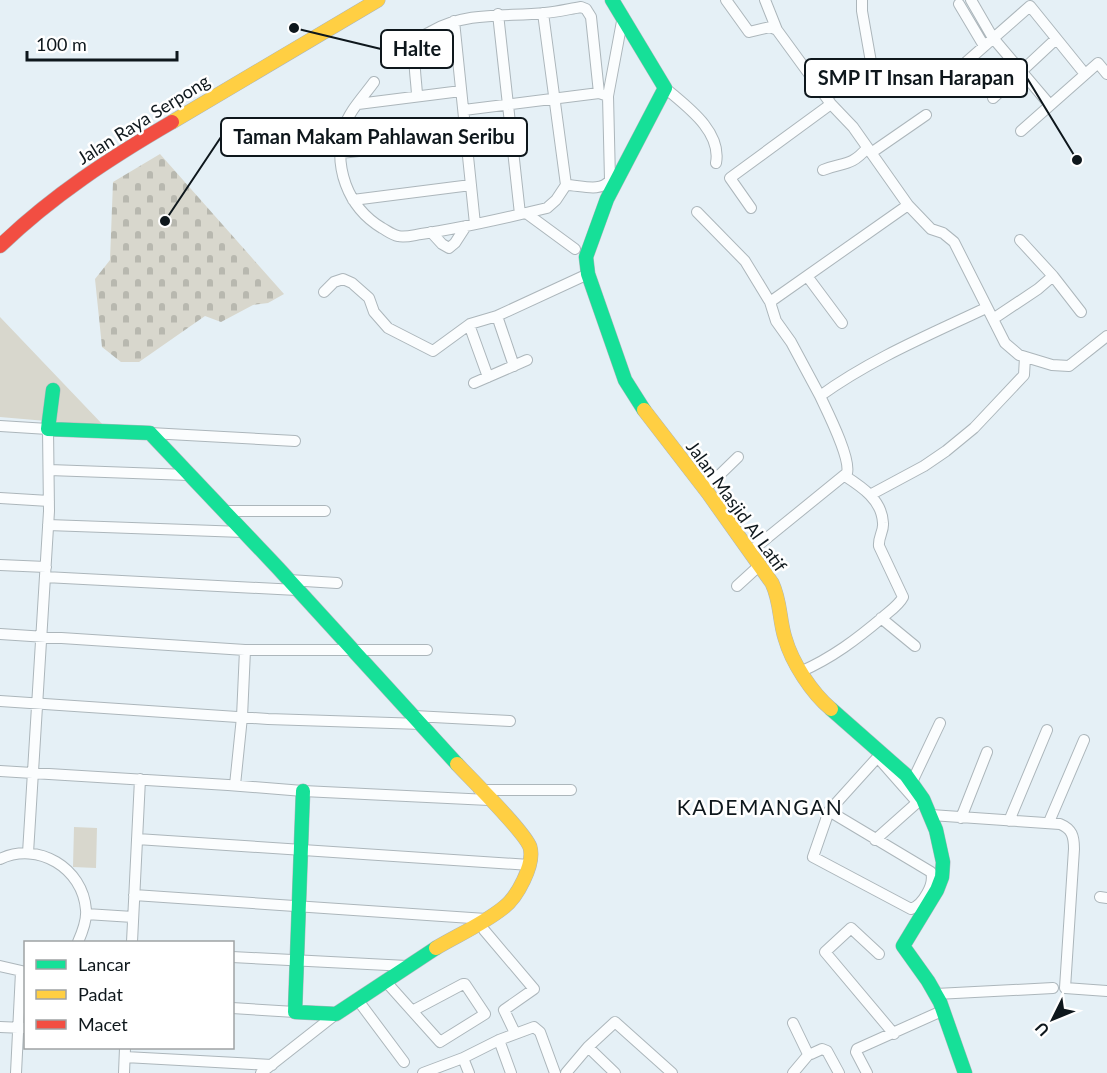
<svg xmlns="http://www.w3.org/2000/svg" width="1107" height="1073" font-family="Lato,sans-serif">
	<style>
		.green { fill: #d8d7cd }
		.cemetery { fill: url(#cemetery-stones) }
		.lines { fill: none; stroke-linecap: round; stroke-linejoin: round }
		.street-casing { stroke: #acb6bb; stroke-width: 12 }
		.fast-casing { stroke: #acb6bb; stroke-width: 15 }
		.slow-casing { stroke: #acb6bb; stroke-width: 15 }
		.jam-casing { stroke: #acb6bb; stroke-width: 15 }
		.street { stroke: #fbfdfe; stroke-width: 10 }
		.fast { stroke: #16e098; stroke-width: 14 }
		.slow { stroke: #ffcf43; stroke-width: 14 }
		.jam { stroke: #f24e42; stroke-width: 14 }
		.labels { text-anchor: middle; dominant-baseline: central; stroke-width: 5; stroke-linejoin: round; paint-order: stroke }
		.street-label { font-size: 18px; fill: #0e171c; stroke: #fff }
		.quarter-label { font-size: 21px; letter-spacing: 1.5px; fill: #0e171c; stroke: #fff }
		.leader { fill: none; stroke: #0e171c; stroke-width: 2 }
		.callout-dot { fill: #0e171c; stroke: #fff; stroke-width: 2 }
		.callout { fill: #fff; stroke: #0e171c; stroke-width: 2 }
		.callout-label { font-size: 20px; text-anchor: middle; font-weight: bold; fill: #0e171c }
	</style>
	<defs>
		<pattern id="cemetery-stones" width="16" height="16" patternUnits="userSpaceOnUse" patternTransform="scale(1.5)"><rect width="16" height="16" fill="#d8d7cd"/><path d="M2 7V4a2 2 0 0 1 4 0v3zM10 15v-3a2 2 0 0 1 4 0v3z" fill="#b8b8af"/></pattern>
	</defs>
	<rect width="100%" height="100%" fill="#e5f0f6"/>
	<path class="green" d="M0,317L104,426L0,417Z
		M74,827L97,828L96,868L73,867Z"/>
	<path class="cemetery" d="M160,154L284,294L268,303L253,305L221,322L205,316L139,362H121L102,347L95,279L110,260L113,182Z"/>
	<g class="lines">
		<g class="street-casing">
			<path id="street" d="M726,0L749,32L770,27L777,30L831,104L853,127L908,205L931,229L943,233L954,242L1005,343L1019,355L1052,365L1069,366L1107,336
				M765,0L777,30
				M971,0L993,38L1050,105
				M959,4L984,46
				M543,13L566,185
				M498,14L520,214
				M454,21L475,224
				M395,61L415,51
				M964,64L1030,6L1085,74
				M374,82C364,96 349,111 344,128C333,166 347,207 382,228C386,230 392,235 398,236C405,238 414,235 421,234C463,228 505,218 547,208L556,200L566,185C580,185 601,193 610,180L608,96L623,16
				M665,88C686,106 722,131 716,163
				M417,96C417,84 411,51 417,41C420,36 427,34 432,31C468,11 506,17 545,13C557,12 569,9 581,7L586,9L591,17L599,93
				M827,97L871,62L862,11V0
				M993,98L1056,39
				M358,104L461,91
				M464,110L599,93L605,95
				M1021,131L1098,63L1107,74
				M341,153L465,139
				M871,153L926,115
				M823,170C843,162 851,167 867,148
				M353,200L471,185
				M751,208L730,178L831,104
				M697,212L745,261L770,302L776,321L791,342L820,396
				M526,213L575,249
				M431,232L442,244L449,248L455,243L466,226
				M807,276L842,323
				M1053,276L1081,312
				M324,292L334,282L343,279L352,283L369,298L374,312L388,328L433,351L470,324L497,316L588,274
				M770,302L908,205
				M497,316L514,366
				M993,319L1038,289L1053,276L1020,240
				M471,330L488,377
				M474,383L527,360
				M0,426L48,429L49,511L28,853
				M150,433L295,441
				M49,470L189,475
				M705,489L738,457
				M870,495L924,466L946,451L974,428L1024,375L1025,357
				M0,498L49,501
				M224,511H325
				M48,525L243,532
				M751,551L847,473C851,458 827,411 820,396C871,359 929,335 986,308
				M0,565L46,567
				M45,577L297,590
				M289,580L337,583
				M737,586L760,565
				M881,618L915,646
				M0,634L245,650H427
				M800,672C832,658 857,639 883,617C890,611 899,605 903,597L879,546C878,537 884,531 883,523C882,500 862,487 845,476
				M0,701L268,719L422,724
				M414,716L510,721
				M0,771L228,785L303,791L489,800
				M912,782L940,723
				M235,785L242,717L245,650
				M479,790H571
				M829,811L931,872C935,884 923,905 911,909L813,857L829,811L876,759L880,760L917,802
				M931,815L1060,824C1072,829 1074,836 1074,849L1065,988L1107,991
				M961,818L987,752
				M1009,821L1047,730
				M1049,822L1084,740
				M137,839L530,865
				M875,840L920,800
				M0,859C38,841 83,868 86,910C87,920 82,933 78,942
				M134,895L486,919
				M1100,897L1107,898
				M86,914L133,917
				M484,930L534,989L504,1010L515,1033
				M132,942L140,779
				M879,954L851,928L825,952L894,1034
				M232,957L407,966
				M0,966L26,972
				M388,984L440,1042L485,1014L465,984H463L414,1010
				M936,994L1053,988
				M357,999L404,1062
				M232,1008L295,1012
				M793,1023L807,1052L811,1054L822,1049L827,1051L839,1073
				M0,1027L24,1028
				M499,1040L511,1073
				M588,1047L615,1073
				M125,1057L272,1065
				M463,1058L469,1073
				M16,1073L21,972
				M124,1073L125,1048
				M261,1073L336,1014
				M423,1073L463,1058L499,1040L534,1027L540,1032L555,1073
				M566,1073L588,1047L615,1022L672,1073
				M793,1073L809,1054
				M867,1073L856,1052L857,1049L944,1010"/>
		</g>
		<g class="fast-casing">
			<path id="fast" d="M612,0L665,88L607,199L586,257L588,274L625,380L644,410
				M53,390L48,429L150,433L278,568L457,764
				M831,709L906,775L923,799L936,830L943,862L942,877L937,890L903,946L928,981L940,1002L965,1073
				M303,791L295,1012L336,1014L436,948"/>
		</g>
		<g class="slow-casing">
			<path id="slow" d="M172,122L378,0
				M644,410L708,493L772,583C781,602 779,619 785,638C792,663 812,693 831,709
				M436,948C458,935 483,924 503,908C517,898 535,864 530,847C524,831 472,780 457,764"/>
		</g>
		<g class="jam-casing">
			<path id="jam" d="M0,246C52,196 110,158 172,122"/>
		</g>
		<use href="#street" class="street"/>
		<use href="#fast" class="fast"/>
		<use href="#slow" class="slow"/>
		<use href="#jam" class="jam"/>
	</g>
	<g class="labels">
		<g class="street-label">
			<text transform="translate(143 119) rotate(-32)">Jalan Raya Serpong</text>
			<text transform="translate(737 506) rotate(54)">Jalan Masjid Al Latif</text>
		</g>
		<g class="quarter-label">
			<text x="760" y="806">KADEMANGAN</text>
		</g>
	</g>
	<path class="leader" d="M294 28L381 49M1077 160L1027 78M165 221L221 137"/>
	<g class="callout-dot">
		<circle cx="294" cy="28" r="6"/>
		<circle cx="1077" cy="160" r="6"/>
		<circle cx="165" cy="221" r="6"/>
	</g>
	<g class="callout">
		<rect x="381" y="30" width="72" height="38" rx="6"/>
		<rect x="805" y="59" width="222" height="38" rx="6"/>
		<rect x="221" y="118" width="306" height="38" rx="6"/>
	</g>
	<g class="callout-label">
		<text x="417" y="56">Halte</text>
		<text x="916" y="85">SMP IT Insan Harapan</text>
		<text x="374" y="144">Taman Makam Pahlawan Seribu</text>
	</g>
	<rect x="24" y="941" width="210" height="108" fill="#ffffff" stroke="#9fa2a4" stroke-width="1.5"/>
	<rect x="36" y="960" width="30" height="9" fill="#16e098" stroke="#9fa2a4" stroke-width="1.5"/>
	<text x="78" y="971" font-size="18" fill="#0e171c">Lancar</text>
	<rect x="36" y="990" width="30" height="9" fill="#ffcf43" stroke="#9fa2a4" stroke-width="1.5"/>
	<text x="78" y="1001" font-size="18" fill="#0e171c">Padat</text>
	<rect x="36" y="1020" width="30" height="9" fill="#f24e42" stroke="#9fa2a4" stroke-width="1.5"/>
	<text x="78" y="1031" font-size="18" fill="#0e171c">Macet</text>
	<g transform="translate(1053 1019) rotate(227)" stroke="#ffffff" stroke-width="4.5" paint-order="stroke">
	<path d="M0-4.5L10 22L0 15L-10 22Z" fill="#0e171c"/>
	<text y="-9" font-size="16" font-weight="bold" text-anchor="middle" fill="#0e171c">U</text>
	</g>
	<path d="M27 51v9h150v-9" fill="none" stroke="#0e171c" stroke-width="3"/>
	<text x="36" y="51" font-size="18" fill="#0e171c" stroke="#ffffff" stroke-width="4.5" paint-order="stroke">100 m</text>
</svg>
